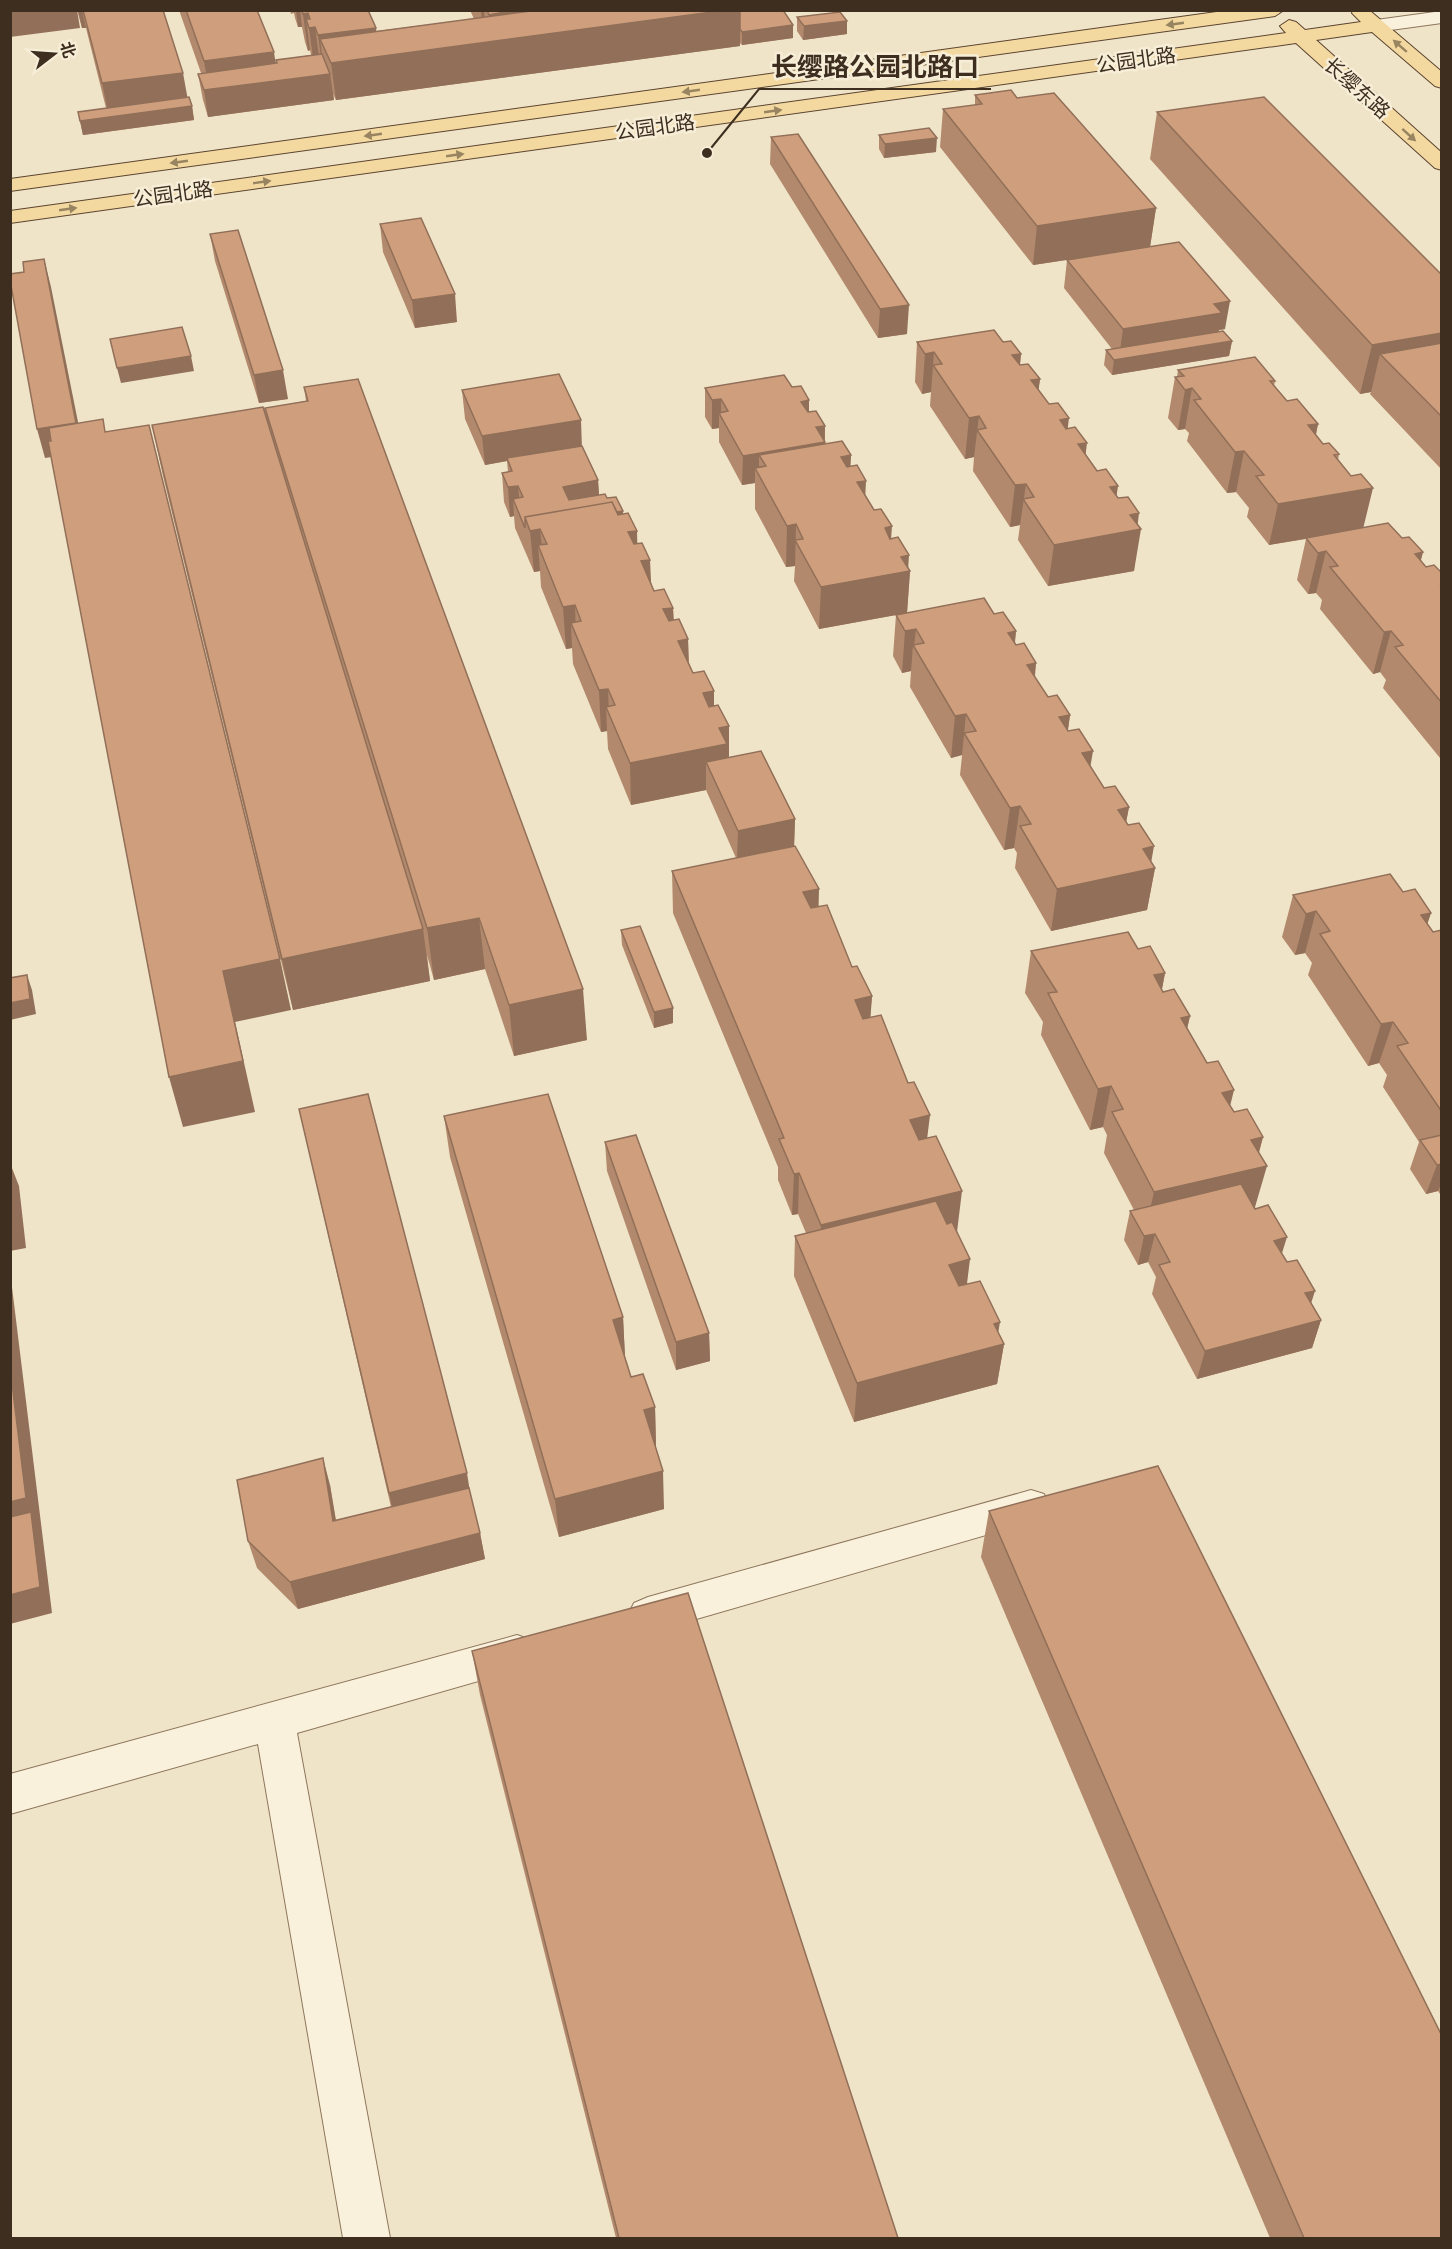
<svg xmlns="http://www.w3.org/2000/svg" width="1452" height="2249" font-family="'Zilla Slab','Noto Sans SC',serif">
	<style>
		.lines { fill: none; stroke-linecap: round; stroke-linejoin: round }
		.minor-casing { stroke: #8d765c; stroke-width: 2 }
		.major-casing { stroke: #5b4430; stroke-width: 2 }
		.minor { fill: #faf1dc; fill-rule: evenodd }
		.major { fill: #f3d9a0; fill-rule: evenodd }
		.wall { fill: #b2896c }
		.shaded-wall { fill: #916f58 }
		.building { fill: #cf9f7d; stroke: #916f58; stroke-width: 1.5 }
		.oneway { fill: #988460 }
		.labels { text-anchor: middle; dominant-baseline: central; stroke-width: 5; stroke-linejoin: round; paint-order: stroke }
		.far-street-label { font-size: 20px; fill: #3d2e20; stroke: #f7eed8 }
		.leader { fill: none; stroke: #3d2e20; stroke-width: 2 }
		.callout-dot { fill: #3d2e20; stroke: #f7eed8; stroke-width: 2 }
		.callout-label { font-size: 26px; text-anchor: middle; font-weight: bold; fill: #3d2e20; stroke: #f7eed8; stroke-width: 5; stroke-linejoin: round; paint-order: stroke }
	</style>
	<rect width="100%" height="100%" fill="#f0e4c8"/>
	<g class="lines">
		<g class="minor-casing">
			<path id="minor" d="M1442,11V23L1376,32L1367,26L1376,20Z
				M1031,1490L1044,1494L1050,1506L1044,1518L1031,1522L648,1633L634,1627L628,1615L634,1603L648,1597Z
				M517,1635L531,1640L537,1653L531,1666L297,1733L390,2238H343L258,1744L10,1814V1774Z"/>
		</g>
		<g class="major-casing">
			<path id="major" d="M1231,10H1284L1275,16L10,191V179Z
				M1353,10H1369L1442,72V88L1435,86L1372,32L1316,40L1442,153V170L1435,168L1296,43L10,223V211L1286,33L1280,26L1289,20L1296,22L1305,30L1361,22L1352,13Z"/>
		</g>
		<use href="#minor" class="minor"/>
		<use href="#major" class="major"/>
	</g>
	<path class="wall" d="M77,10H163L187,97L192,106L194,120L83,135L78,112L106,108L86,28H82Z
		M179,10H257L276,63V60L311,55L310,50L308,51L305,42L302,27H298L295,18L294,13L291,14L290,10H368L376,28V31L474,19L470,10H783L793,38L742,45L740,43V46L336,100L333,94L334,100L208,117L203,100L198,74L201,73Z
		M797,17L847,21V34L803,40L797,31Z
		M975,95L1017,98L1156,208L1150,247L1225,329L1219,330L1218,331L1232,341L1229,356L1112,375L1104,365L1106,350L1112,349L1064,288L1067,260L1033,265L940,147L943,109L975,105Z
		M1157,112L1442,275V470L1370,394L1371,392L1360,394L1150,159Z
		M879,135L936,152L884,158L879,149Z
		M771,137L907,334L878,338L770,164Z
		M380,224L457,322L415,328L383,252Z
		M210,234L288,399L259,403L215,261Z
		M917,342H1003L1021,354L1020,365L1040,379L1038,391L1068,428L1086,455L1138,525L1134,571L1048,586L1018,540L1020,525L1010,527L973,471L974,457L965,459L930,406L931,392L922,394L915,382Z
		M1178,370L1275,381L1274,386L1287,401L1318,424L1316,435L1323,444L1339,454L1338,460L1363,528L1402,538L1423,552L1421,560L1426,567L1442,573V758H1440L1383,688L1386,680L1380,672L1373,674L1320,609L1322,600L1316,593L1308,594L1297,580L1306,539L1269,545L1247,517L1249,508L1236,492L1227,493L1187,441L1189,433L1185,429L1178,430L1168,418L1175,377H1177Z
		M304,387L587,1040L514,1056L485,969L434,980L427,955L430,981L293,1010L163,476L152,425L267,421L265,408L306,401Z
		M792,387L809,412L825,426V444L851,455L850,466L866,497L910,571L907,613L819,629L794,581L795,566L786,567L755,509V483L742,485L719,442V428L712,429L705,417V388Z
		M462,390L582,446L598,480L599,495L607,498L623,511V514L637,543L654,591L673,608L674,620L688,639L689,663L693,673L714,706L729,726V757L795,819L794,846L819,907L852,967L872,996L870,1017L927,1138L957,1232L967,1284L998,1332L1004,1344L997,1384L854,1422L794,1276L795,1236L806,1233L798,1214L792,1215L778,1180V1167L673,913L672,871L736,858L706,790L631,805L608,749L607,731L601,732L573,664L572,648L566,649L541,587L540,571L534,572L515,528L514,516L510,517L504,502L502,473L508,472L507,461L485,465L465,419Z
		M994,614L1016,631L1015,643L1016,645L1036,663L1035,677L1048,697L1070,715L1068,730L1104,788L1129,807L1126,822L1155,868L1147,910L1051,931L1015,868L1017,853L1014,848L1004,850L960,775L962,756V755L951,758L910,687L911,671L902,673L893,656L896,615Z
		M1403,892L1431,913L1427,924L1433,932L1442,930V1197L1438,1191L1426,1194L1410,1169L1419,1142L1383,1087L1387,1075L1379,1063L1368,1066L1308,975L1312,963L1305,953L1295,955L1282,937L1293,895Z
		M621,930L673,1023L654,1028L622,945Z
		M1138,949L1165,973L1162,989L1163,992L1190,1016L1187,1029L1234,1112L1263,1137L1259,1153L1255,1207L1321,1320L1312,1348L1197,1379L1152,1294L1156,1277L1148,1262L1138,1265L1124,1240L1130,1211L1134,1210L1104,1153L1107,1135L1103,1127L1090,1130L1041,1035L1043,1022L1025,993L1031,951Z
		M299,1109L471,1497L480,1533L485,1559L298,1609L257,1568L248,1541L330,1485L336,1520L391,1507Z
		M444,1116L623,1317L625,1357L631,1377L655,1407L656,1446H655L664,1509L559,1537L450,1157Z
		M605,1142L709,1333L710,1361L676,1370L607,1171Z
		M989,1511L1442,2238H1270L981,1557Z
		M472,1651L898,2238H616L480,1695Z"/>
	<path class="shaded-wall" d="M10,10H77L80,28L10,37Z
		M78,10H82L86,28H82Z
		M296,10H300L302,27H298Z
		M481,10H484L486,34L483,35Z
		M516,10H740V46L336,100L331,63L320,39L324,72H323L318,35L376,28L379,56L491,42L489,15Z
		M308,13L310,28L315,27L320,64L314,65L309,28L306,19L310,50L308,51L303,14Z
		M847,21V34L803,40L804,26Z
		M793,25V38L742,45V32Z
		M274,52L278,80L330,74L334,100L208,117L204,90H209L204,61Z
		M183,73L189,106H192L194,120L83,135L80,121L109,117L102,83Z
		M937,138L936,152L884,158L885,144Z
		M1156,208L1150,247L1033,265L1037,226Z
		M44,259L51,287L84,452L45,458L37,429Z
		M455,294L457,322L415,328L412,300Z
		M1230,301L1225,329L1219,330L1217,341L1119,358L1123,329L1214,304Z
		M909,305L907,334L878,338L880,309Z
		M1442,333V380L1380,354L1371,392L1360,394L1372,345Z
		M1232,341L1229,356L1112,375L1114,360Z
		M934,352L931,392L922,394L925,354Z
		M1021,354L1017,394L1012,355Z
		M191,356L194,371L121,383L117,368Z
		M283,370L288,399L259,403L254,375Z
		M1040,379L1035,419L1031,380Z
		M1192,388L1185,429L1178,430L1185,390Z
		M721,399V417L719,413V428L712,429V400Z
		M809,400V429L801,402Z
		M979,416L974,457L965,459L969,418Z
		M1069,418L1064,459L1060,420Z
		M581,420L582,449L507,458V461L485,465L482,436Z
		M1318,424L1309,465L1308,425Z
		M825,426L824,471L766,466L759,455V475L755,468V483L742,485L743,456L816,427Z
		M1087,443L1082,484L1078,444Z
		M1244,451L1236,492L1227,493L1235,452Z
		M851,455L849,496L841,457Z
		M598,480L600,510L565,516L563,487Z
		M866,481L864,522L857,482Z
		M1026,484L1020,525L1010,527L1015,485Z
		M518,486L521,515L513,499L514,516L510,517L508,487Z
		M1118,486L1112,527L1110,487Z
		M1373,488L1363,529L1269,545L1278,504Z
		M623,511L624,540L547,544L540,529L543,557L538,545L540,571L534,572L530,531Z
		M1139,513L1137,530L1141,529L1134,571L1048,586L1054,545L1130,515Z
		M796,524L795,566L786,567L787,526Z
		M892,526L889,568L885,528Z
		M637,531L638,572L628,532Z
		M1326,551L1316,593L1308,594L1318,553Z
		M1423,552L1411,594L1415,554Z
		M909,555L908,571H910L907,613L819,629L821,587L901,557Z
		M650,560L652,601L641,561Z
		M575,605L576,636L571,623L572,648L566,649L563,607Z
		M673,608L674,649L663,609Z
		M916,629L914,647L913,645L911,671L902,673L905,631Z
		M1016,631L1011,673L1008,633Z
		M1391,631L1380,672L1373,674L1384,632Z
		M688,639L689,680L678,641Z
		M1036,663L1031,705L1027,665Z
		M608,689L609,715L606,707L607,731L601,732L599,690Z
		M714,691V733L703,693Z
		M966,714L962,755L951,758L955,716Z
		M1070,715L1064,757L1059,717Z
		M729,726V768L706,762V790L631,805L630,763L719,728Z
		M1093,751L1086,793L1082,753Z
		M1020,806L1014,848L1004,850L1010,808Z
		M1129,807L1121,849L1118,810Z
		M795,819L794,849L737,860L738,831Z
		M1154,846L1150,869L1155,868L1147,910L1051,931L1057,889L1143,849Z
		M819,889L818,930L803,892Z
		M1316,911L1305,953L1295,955L1306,914Z
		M1431,913L1417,954L1421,915Z
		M479,918L485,969L434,980L427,928Z
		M423,929L430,981L293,1010L282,959Z
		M280,959L291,1010L235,1022L255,1112L183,1127L169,1077L223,971Z
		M1165,973L1157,1015L1154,975Z
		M27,975L32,990L36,1014L10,1020V1003Z
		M583,989L587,1040L514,1056L509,1005Z
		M872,996L869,1038L855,1000Z
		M673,1008V1023L654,1028V1012Z
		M1190,1016L1180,1058L1181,1018Z
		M1393,1022L1379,1063L1368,1066L1381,1024Z
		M1111,1086L1103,1127L1090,1130L1098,1089Z
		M1234,1090L1224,1131L1222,1093Z
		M930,1115L925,1156L910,1120Z
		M1263,1137L1254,1169L1267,1166L1255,1207L1145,1232L1154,1192L1251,1140Z
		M10,1163L19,1186L26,1248L10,1251Z
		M1442,1164V1182L1438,1191L1426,1194L1437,1165Z
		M799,1173L798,1214L792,1215L794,1174Z
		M962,1191L957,1232L819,1265L821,1225Z
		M1155,1234L1148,1262L1138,1265L1144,1236Z
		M1287,1237L1278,1266L1274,1241Z
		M970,1259L965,1300L949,1265Z
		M10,1271L52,1613L10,1624Z
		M1315,1291L1306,1319L1305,1293Z
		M623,1317L625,1357L613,1320Z
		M1321,1320L1312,1348L1197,1379L1205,1351Z
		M1000,1322L996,1346L1004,1344L997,1384L854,1422L857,1383L994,1324Z
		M709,1333L710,1361L676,1370V1342Z
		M655,1407L656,1446L646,1449L644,1410Z
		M323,1458L330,1485L340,1547L333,1521Z
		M663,1471L664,1509L559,1537L555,1499Z
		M467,1473L473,1511L397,1531L389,1493Z
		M480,1533L485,1559L298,1609L290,1582Z"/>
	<path class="building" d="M83,10H163L183,73L102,83Z
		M186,10H257L274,52L204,61Z
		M302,10H368L376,28L318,35L315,27L309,28L306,19H310L308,13L303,14Z
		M487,10H516L489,15Z
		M538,10H727L331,63L320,39Z
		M740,10H783L793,25L742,32L740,29Z
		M840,12L847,21L804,26L797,17Z
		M322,54L330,74L204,90L198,74L277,63L276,60Z
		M1011,90L1017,98L1054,93L1156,208L1037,226L943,109L982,104L975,95Z
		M189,97L192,106L80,121L78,112Z
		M1264,97L1442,275V333L1372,345L1157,112Z
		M929,128L937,138L885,144L879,135Z
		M798,134L909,305L880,309L771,137Z
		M421,218L455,294L412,300L380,224Z
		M238,230L283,370L254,375L210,234Z
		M1179,242L1230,301L1214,304L1222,313L1123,329L1067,260Z
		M44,259L76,423L37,429L10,280V274L24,272L23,262Z
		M182,327L191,356L117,368L110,339Z
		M994,330L1003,342L1011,341L1021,354L1012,355L1020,365L1028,364L1040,379L1031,380L1049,404L1058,403L1069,418L1060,420L1066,429L1075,427L1087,443L1078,444L1097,471L1106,469L1118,486L1110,487L1118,498L1128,497L1139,513L1130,515L1141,529L1054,545L1023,499L1034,497L1026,484L1015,485L977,430L986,428L979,416L969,418L933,365L942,364L934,352L925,354L917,342Z
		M1223,331L1232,341L1114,360L1106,350Z
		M1442,343V417L1380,354Z
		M1255,357L1275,381H1270L1287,401L1297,399L1318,424L1308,425L1323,444L1329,443L1339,454L1334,455L1351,476L1361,474L1373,488L1278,504L1256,476L1264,475L1244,451L1235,452L1194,400L1201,399L1192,388L1185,390L1175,377L1184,376L1178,370Z
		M559,374L581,420L482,436L462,390Z
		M784,375L792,387L801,386L809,400L801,402L808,412L816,411L825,426L816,427L825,442L743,456L719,413L728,411L721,399L712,400L705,388Z
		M358,379L583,989L509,1005L479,918L427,928L265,408L308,401L304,387Z
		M263,407L423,929L282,959L152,425Z
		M103,419L105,432L149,425L280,959L223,971L243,1061L169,1077L48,441H51L49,428Z
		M842,441L851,455L841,457L847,467L857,465L866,481L857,482L874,510L881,509L892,526L885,528L890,539L898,537L909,555L901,557L910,571L821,587L795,540L803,539L796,524L787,526L755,468L766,466L759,455Z
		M582,446L598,480L563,487L569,500L605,494L607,498L616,497L623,511L617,512L612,502L525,517V528L513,499L523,497L518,486L508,487L502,473L512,471L507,458Z
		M612,502L618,515L628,513L637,531L628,532L634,544L642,543L650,560L641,561L654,591L664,589L673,608L663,609L669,621L679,619L688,639L678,641L693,673L704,671L714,691L703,693L709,707L718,705L729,726L719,728L727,744L630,763L606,707L615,705L608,689L599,690L571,623L581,621L575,605L563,607L538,545L547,544L540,529L530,531L525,517Z
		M1388,523L1402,538L1409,537L1423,552L1415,554L1426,567L1434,565L1442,573V586H1440L1442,587V703L1395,647L1403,645L1391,631L1384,632L1330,567L1338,566L1326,551L1318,553L1306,538Z
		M984,598L994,614L1003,612L1016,631L1008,633L1016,645L1024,643L1036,663L1027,665L1048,697L1057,695L1070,715L1059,717L1068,731L1079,729L1093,751L1082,753L1104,788L1115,786L1129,807L1118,810L1128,825L1139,823L1154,846L1143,849L1155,868L1057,889L1020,826L1031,824L1020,806L1010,808L964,733L976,731L966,714L955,716L913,645L924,643L916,629L905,631L896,615Z
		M761,751L795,819L738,831L706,762Z
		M795,846L819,889L803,892L811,908L827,905L852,967L857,966L872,996L855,1000L863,1019L881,1015L908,1083L914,1082L930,1115L910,1120L919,1140L936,1136L962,1191L821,1225L799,1173L794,1174L779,1139L784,1138L672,871Z
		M1390,874L1403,892L1415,889L1431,913L1421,915L1433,932L1442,930V1112L1397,1046L1408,1043L1393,1022L1381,1024L1320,934L1330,931L1316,911L1306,914L1293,895Z
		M640,926L673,1008L654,1012L621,930Z
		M1128,932L1138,949L1150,946L1165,973L1154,975L1163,992L1174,989L1190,1016L1181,1018L1207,1063L1218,1061L1234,1090L1222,1093L1234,1112L1247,1109L1263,1137L1251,1140L1267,1166L1154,1192L1112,1112L1123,1109L1111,1086L1098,1089L1048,993L1057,992L1031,951Z
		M27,975L30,999L10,1003V978Z
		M368,1094L467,1473L389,1493L299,1109Z
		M548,1094L623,1317L613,1320L631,1377L643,1374L655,1407L644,1410L663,1471L555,1499L444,1116Z
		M636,1135L709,1333L676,1342L605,1142Z
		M1442,1135V1164L1437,1165L1420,1140Z
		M1241,1184L1255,1209L1268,1205L1287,1237L1274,1241L1287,1262L1297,1260L1315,1291L1305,1293L1321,1320L1205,1351L1159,1265L1170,1262L1155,1234L1144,1236L1130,1211Z
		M936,1201L947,1224L952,1222L970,1259L949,1265L959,1286L980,1281L1000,1322L994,1324L1004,1344L857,1383L795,1236Z
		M10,1367L26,1498L10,1502Z
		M323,1458L333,1521L469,1488L480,1533L290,1582L248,1541L237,1480Z
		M1158,1466L1442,2036V2238H1304L989,1511Z
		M31,1512L40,1587L10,1595V1517Z
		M688,1593L898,2238H619L472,1651Z"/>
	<defs><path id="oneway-solid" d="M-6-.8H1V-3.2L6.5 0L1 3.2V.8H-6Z" transform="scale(1.5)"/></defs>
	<g class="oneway">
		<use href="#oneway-solid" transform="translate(1175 24) rotate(172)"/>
		<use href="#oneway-solid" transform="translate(1400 46) rotate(-139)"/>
		<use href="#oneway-solid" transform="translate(691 91) rotate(172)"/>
		<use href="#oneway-solid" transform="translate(773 111) rotate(-8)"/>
		<use href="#oneway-solid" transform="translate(373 135) rotate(172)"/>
		<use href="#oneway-solid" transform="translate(1409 135) rotate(42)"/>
		<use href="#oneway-solid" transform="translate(455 155) rotate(-8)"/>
		<use href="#oneway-solid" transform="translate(179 162) rotate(172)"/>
		<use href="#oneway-solid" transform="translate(262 182) rotate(-8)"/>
		<use href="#oneway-solid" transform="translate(68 209) rotate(-8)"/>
	</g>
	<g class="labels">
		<g class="far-street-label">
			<text transform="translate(1136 60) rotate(-8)">公园北路</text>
			<text transform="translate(1357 88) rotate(42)">长缨东路</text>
			<text transform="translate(655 127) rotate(-8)">公园北路</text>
			<text transform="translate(173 194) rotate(-8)">公园北路</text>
		</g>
	</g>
	<path class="leader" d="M707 153L759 89H991"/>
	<circle class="callout-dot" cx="707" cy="153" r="6"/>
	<g class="callout-label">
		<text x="875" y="76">长缨路公园北路口</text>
	</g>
	<rect width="1452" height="2249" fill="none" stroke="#3d2e20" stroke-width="24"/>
	<g transform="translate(54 54) rotate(73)" stroke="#f7eed8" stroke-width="4.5" paint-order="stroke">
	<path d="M0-4.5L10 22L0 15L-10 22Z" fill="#3d2e20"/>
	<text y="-9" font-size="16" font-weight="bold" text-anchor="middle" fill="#3d2e20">北</text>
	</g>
</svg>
